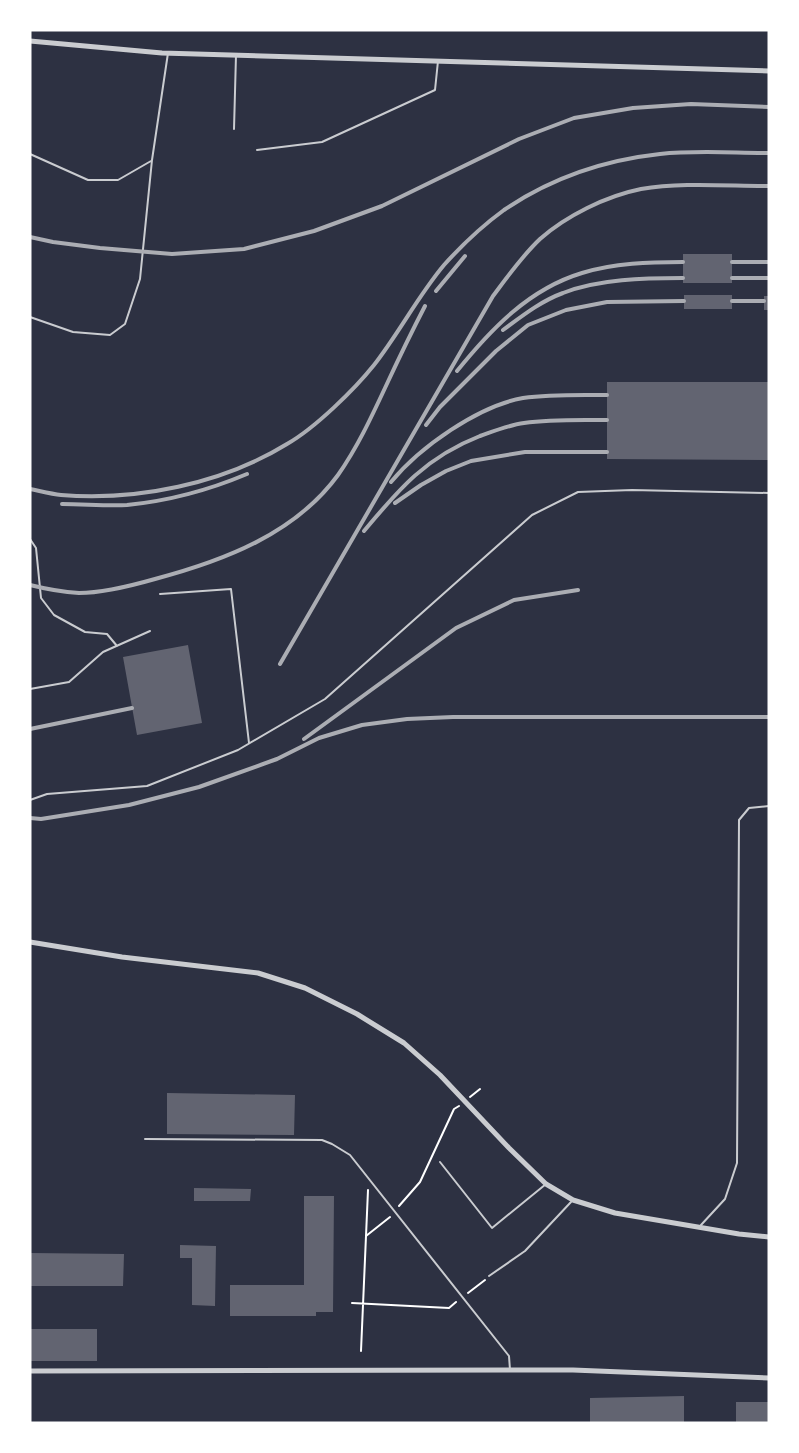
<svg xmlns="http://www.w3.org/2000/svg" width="799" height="1453" font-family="Lato,sans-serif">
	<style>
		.building { fill: #626471 }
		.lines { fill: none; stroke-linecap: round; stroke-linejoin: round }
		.path { stroke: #fff; stroke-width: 2 }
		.service { stroke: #caccd0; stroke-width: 2 }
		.minor { stroke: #caccd0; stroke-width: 5 }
		.rail { stroke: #abadb3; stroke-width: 4 }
	</style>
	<rect width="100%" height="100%" fill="#2d3142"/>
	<path class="building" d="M683,254H732V283H683Z
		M684,295H732V309H684Z
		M764,296H769V310H764Z
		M607,382H769V460L607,459Z
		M188,645L202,723L137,735L123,657Z
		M167,1093L295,1095L294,1135L167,1134Z
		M194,1188L251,1189L250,1201H194Z
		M304,1196H334L333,1312H316V1316H230V1285H304Z
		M180,1245L216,1246L215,1306L192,1305V1258H180Z
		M30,1253L124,1254L123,1286H30Z
		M30,1329H97V1361H30Z
		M684,1396V1423H590V1398Z
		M736,1402H769V1423H736Z"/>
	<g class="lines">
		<path class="path" d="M470,1097L480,1089
			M399,1206L420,1182L454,1109L459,1106
			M366,1236L390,1217
			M468,1293L485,1280
			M352,1303L449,1308L456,1302
			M361,1351L368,1190"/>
		<path class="service" d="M234,129L236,55
			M257,150L322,142L435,90L438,61
			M30,154L88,180H118L151,161
			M30,317L73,332L110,335L125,324L140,279L152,160L168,53
			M30,539L36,548L41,598L54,615L85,632L107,634L117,646
			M160,594L231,589L249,743
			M30,689L69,682L103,652L150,631
			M30,800L47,794L147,786L238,750L325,699L532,515L578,492L632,490L769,493
			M145,1139L322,1140L332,1144L350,1155L509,1356L510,1370
			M440,1162L492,1228L546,1184
			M701,1225L725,1199L737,1163L739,820L749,808L769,806
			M489,1276L525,1251L571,1202"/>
		<path class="minor" d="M30,41L162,53L769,71
			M30,942L122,957L258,973L305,988L357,1014L404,1043L440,1075L509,1148L546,1184L573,1200L615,1213L739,1234L769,1237
			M30,1371L573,1370L769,1378"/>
		<path class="rail" d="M30,237L53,242L100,248L172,254L244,249L314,231L382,206L519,139L574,118L633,108L691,104L769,107
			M732,262H769
			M732,278H769
			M436,291L465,256
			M732,301H764
			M503,330C522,316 541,301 563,293C598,279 645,278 683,278
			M457,371C491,329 529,289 582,273C614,263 650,262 683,262
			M426,425L440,407L496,351L528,325L566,310L607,302L684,301
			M391,482C420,447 478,406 523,398C551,394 579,395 607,395
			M30,489C40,491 51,494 61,495C137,501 222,484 287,444C315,428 354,390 374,365C399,333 418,296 444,265C462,245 482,226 504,210C551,178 605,160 660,154C696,150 733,153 769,153
			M395,503L421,485L446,471L471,461L525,452H607
			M62,504C84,504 106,506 127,505C168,501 209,490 247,474
			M364,531C399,489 426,457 480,436C494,431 509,425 524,423C551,419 579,420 607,420
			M30,585C46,589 63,592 79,593C101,593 134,585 155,579C223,561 295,534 338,475C357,448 371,418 385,388C398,360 411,333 425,306
			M280,664L493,296C508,276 522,256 540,239C566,216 606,196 641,189C681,182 728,186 769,186
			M30,729L132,708
			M304,739L456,628L514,600L578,590
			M30,818L41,819L129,805L199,787L277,759L319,738L362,725L407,719L453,717H769"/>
	</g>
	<rect width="799" height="1453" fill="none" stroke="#ffffff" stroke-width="63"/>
</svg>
